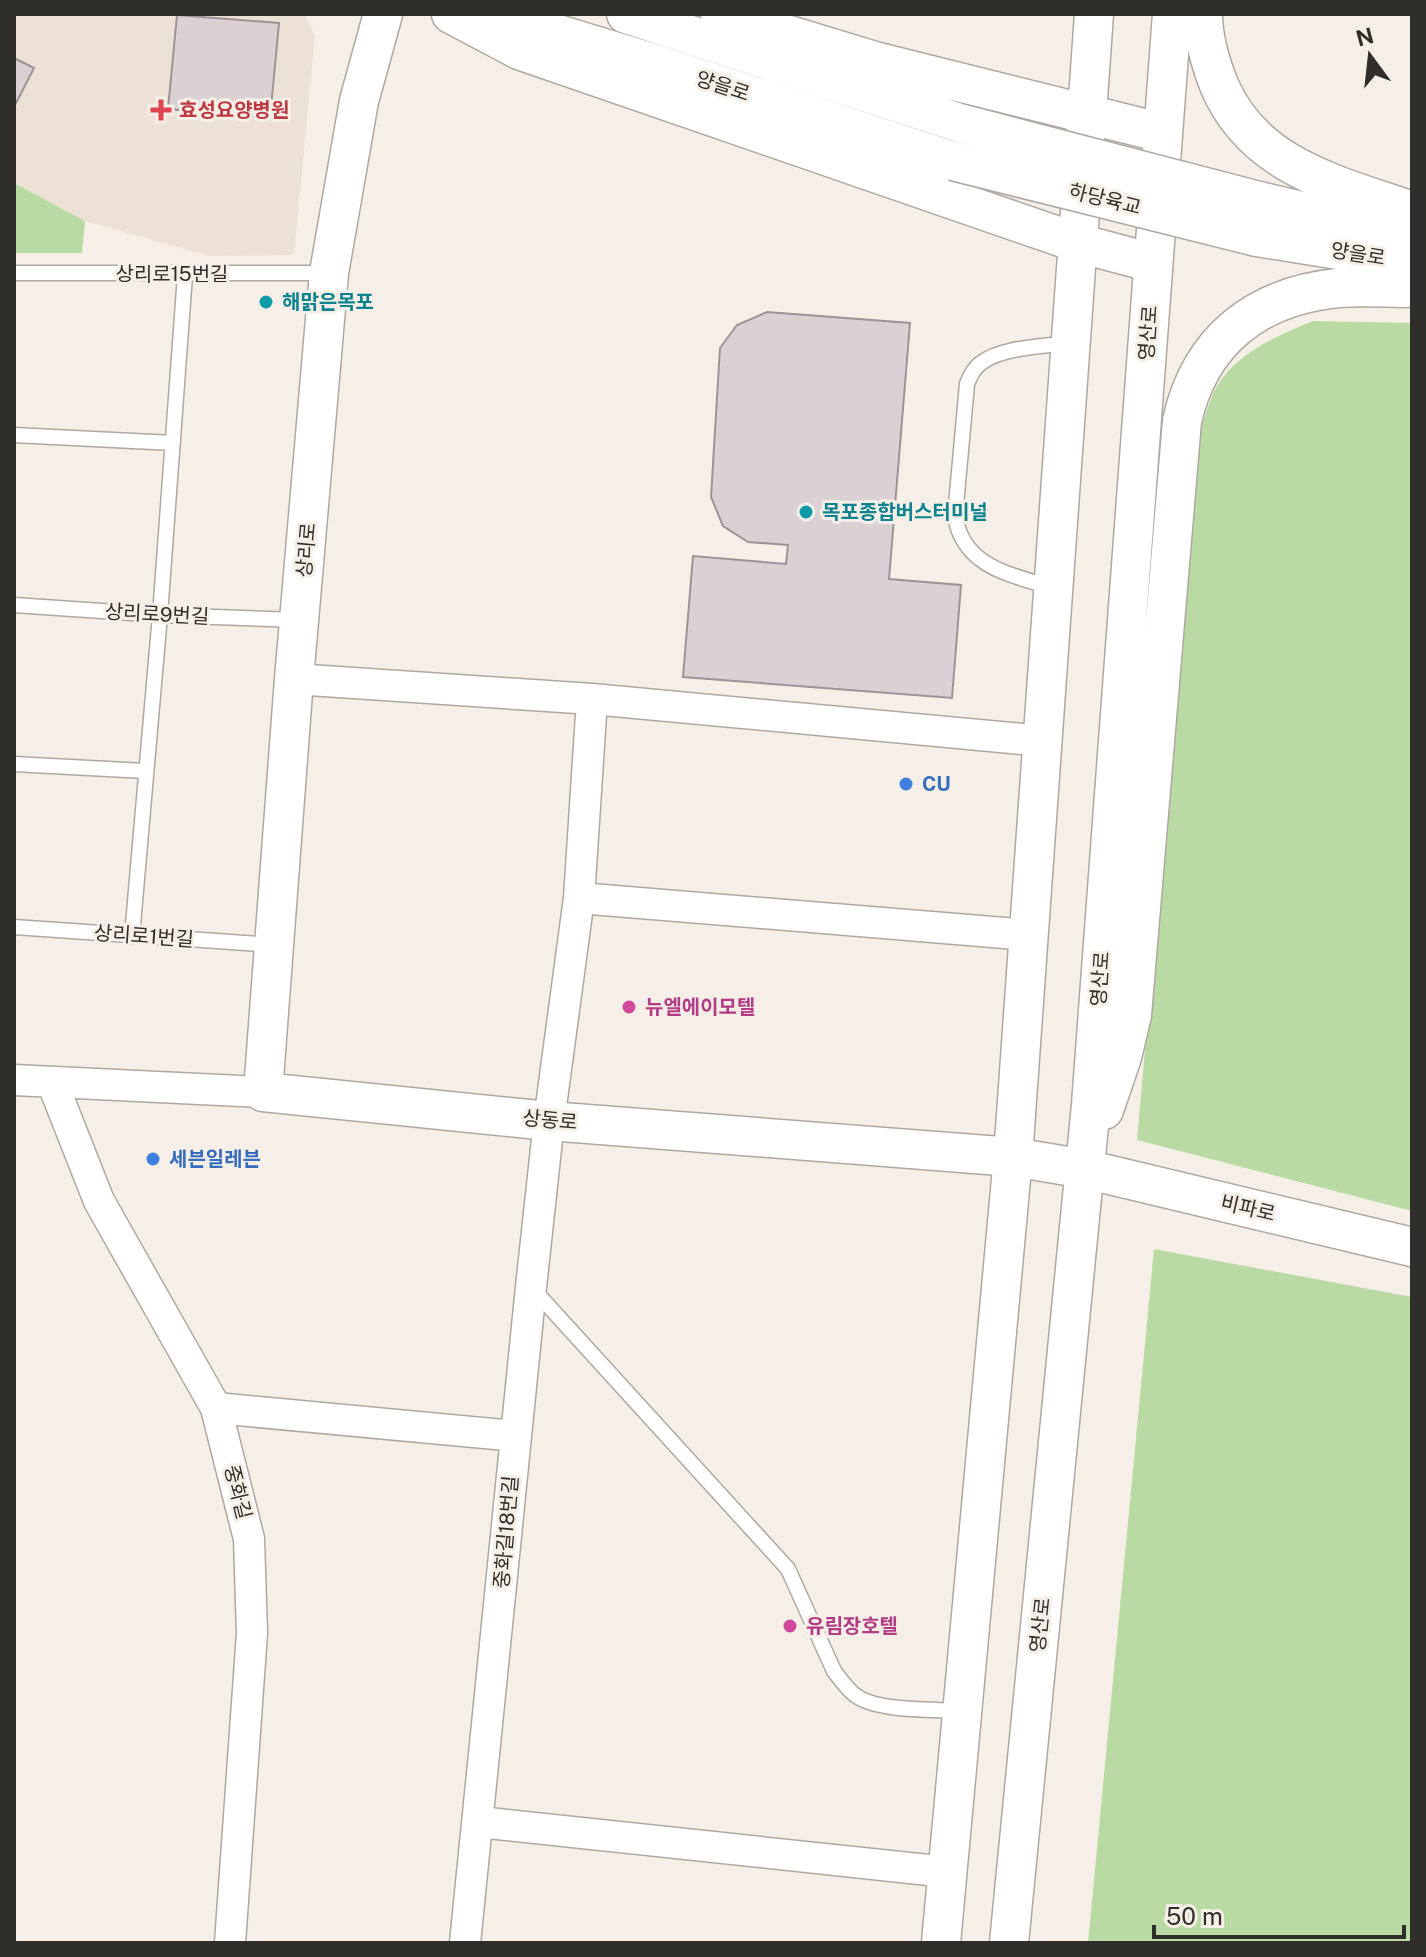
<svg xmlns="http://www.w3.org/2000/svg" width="1426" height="1957" font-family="'Public Sans','Noto Sans KR',sans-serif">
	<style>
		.built { fill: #ede1d5 }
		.green { fill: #b9dba3 }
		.building { fill: #dbd1d4; stroke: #9e9497; stroke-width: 2 }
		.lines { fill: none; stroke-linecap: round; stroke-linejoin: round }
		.service-casing { stroke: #aea8a2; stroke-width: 17 }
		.minor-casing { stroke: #aea8a2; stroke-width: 33 }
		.tertiary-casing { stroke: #aea8a2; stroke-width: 41 }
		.service { stroke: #fff; stroke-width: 14 }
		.minor { stroke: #fff; stroke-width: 30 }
		.tertiary { stroke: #fff; stroke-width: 38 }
		.tertiary-bridge-casing { stroke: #aea8a2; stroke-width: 41; stroke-linecap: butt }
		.tertiary-bridge { stroke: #fff; stroke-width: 38 }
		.health-dot { fill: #e0444e; stroke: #f5efe7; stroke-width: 3 }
		.culture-dot { fill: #0f9aa8; stroke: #f5efe7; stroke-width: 3 }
		.shop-dot { fill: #3f7fe0; stroke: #f5efe7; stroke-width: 3 }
		.hotel-dot { fill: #d1479c; stroke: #f5efe7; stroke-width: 3 }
		.labels { text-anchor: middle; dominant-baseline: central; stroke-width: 6; stroke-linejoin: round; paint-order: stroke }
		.street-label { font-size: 20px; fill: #302e2b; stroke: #f5efe7 }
		.health-label { font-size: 20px; font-weight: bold; fill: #be3a42; stroke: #f5efe7; text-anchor: start }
		.culture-label { font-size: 20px; font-weight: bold; fill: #0d838f; stroke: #f5efe7; text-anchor: start }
		.shop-label { font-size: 20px; font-weight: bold; fill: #366cbe; stroke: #f5efe7; text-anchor: start }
		.hotel-label { font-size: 20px; font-weight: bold; fill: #b23c85; stroke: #f5efe7; text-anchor: start }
	</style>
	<rect width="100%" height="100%" fill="#f5efe7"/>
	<path class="built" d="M14,14H305L315,36L294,255L208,256L85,221L14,183Z"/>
	<path class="green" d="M14,183L85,221L82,253H14Z
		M1313,321L1412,323V1211L1137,1140L1200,430C1204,418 1208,406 1213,394C1231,355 1276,336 1313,321Z
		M1154,1249L1412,1297V1943H1088Z"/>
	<path class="building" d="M177,15L279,23L270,118L168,109Z
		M14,58L34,68L14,107Z
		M767,312L910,323L889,579L961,585L952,698L683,677L693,556L786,564L788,545L748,542L723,526L711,497L720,348L737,325Z"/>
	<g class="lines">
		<g class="service-casing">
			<path id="service" d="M14,273H326
				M14,435L173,443
				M1050,587C1008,574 963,566 955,516L967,384C970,376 974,368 981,363C1002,347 1041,347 1067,343
				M14,605L160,615L297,620
				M14,764L145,771
				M14,927L274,945
				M132,936L160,615L185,275
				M533,1289L788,1569L834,1671C841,1680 847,1689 855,1695C877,1712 933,1709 961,1711"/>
		</g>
		<g class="minor-casing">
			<path id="minor" d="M294,679L592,699L1044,741
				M579,898L1029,935
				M14,1080L263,1092
				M52,1082L99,1201L216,1408L249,1539L252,1633L230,1943
				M216,1408L515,1436
				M479,1822L947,1872
				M465,1943L531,1287L549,1121L579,898L592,699"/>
		</g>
		<g class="tertiary-casing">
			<path id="tertiary" d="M383,14L359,101L329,273L294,679L263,1092L549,1121L1013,1157L1085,1169L1412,1247
				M451,14L519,50L1078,243L1153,263
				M492,14L653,63L953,161
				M626,14L963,124
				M720,14L878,62L1163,133
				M1203,14C1203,39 1210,62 1219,85C1254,167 1335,184 1412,211
				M1259,201L1412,237
				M1257,237L1412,262
				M1104,1110L1122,1057L1132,1015L1182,421C1200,340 1257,296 1338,288C1362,286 1388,288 1412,288
				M941,1943L1013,1157L1094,14
				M1009,1943L1091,1105L1172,14"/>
		</g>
		<use href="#service" class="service"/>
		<use href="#minor" class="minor"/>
		<use href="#tertiary" class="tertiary"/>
		<g class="tertiary-bridge-casing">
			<path id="tertiary-bridge" d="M963,124L1259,201
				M953,161L1257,237"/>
		</g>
		<use href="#tertiary-bridge" class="tertiary-bridge"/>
	</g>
	<path class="health-dot" d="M157 98h8v8h8v8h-8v8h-8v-8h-8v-8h8z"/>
	<g class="culture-dot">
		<circle cx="266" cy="302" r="8"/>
		<circle cx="806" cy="512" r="8"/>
	</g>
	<g class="shop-dot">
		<circle cx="906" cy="784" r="8"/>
		<circle cx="153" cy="1159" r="8"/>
	</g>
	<g class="hotel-dot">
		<circle cx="629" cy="1007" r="8"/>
		<circle cx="790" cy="1626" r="8"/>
	</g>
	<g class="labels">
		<g class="street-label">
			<text transform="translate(723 86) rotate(18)">양을로</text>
			<text transform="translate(1105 199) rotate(14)">하당육교</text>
			<text transform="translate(1358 254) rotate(9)">양을로</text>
			<text x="172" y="274">상리로15번길</text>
			<text transform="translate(1148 333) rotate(-86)">영산로</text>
			<text transform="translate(306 550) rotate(-85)">상리로</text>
			<text transform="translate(157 614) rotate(3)">상리로9번길</text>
			<text transform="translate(144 936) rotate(4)">상리로1번길</text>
			<text transform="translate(1100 979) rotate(-86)">영산로</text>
			<text transform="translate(550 1120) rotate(5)">상동로</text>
			<text transform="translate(1248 1208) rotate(13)">비파로</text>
			<text transform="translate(238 1492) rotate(76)">중화길</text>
			<text transform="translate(506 1532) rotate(-85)">중화길18번길</text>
			<text transform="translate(1040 1625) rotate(-84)">영산로</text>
		</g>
		<g class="health-label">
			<text x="179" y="110">효성요양병원</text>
		</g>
		<g class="culture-label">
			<text x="282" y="302">해맑은목포</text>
			<text x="822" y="512">목포종합버스터미널</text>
		</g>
		<g class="shop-label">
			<text x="922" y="784">CU</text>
			<text x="169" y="1159">세븐일레븐</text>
		</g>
		<g class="hotel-label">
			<text x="645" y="1007">뉴엘에이모텔</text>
			<text x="806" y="1626">유림장호텔</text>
		</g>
	</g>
	<rect width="1426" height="1957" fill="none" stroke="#302e2b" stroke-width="32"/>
	<g transform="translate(1370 56) rotate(345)" stroke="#f5efe7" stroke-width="6" paint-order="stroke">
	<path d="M0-6L14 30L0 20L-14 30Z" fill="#302e2b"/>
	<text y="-12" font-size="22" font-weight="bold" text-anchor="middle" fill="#302e2b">N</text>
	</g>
	<path d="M1154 1925v12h250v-12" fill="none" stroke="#302e2b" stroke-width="4"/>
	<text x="1166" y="1925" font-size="24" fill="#302e2b" stroke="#f5efe7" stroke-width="6" paint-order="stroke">50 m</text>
</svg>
